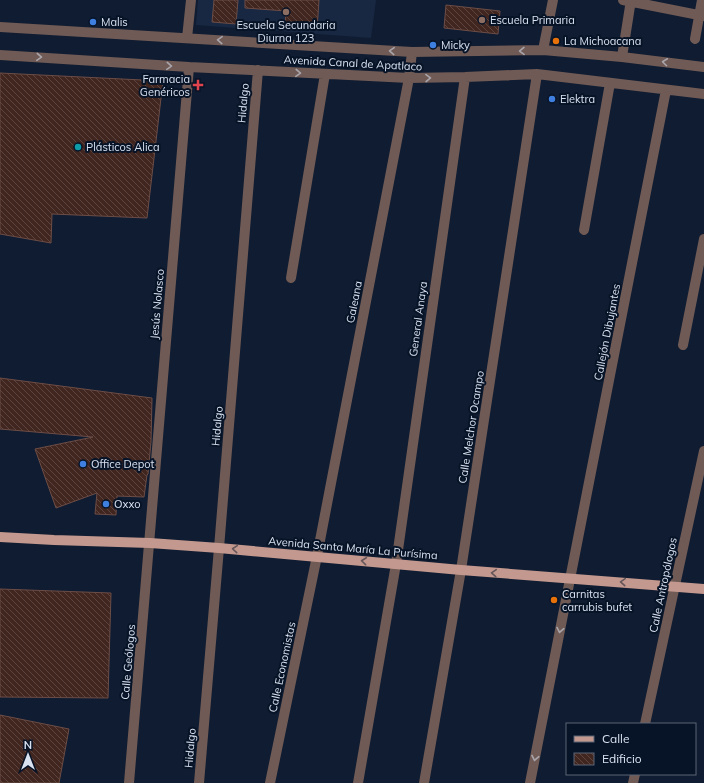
<svg xmlns="http://www.w3.org/2000/svg" width="704" height="783" font-family="Mulish,sans-serif">
	<style>
		.built { fill: #182842 }
		.building { fill: url(#building-back-hatch); stroke: #6c4d46 }
		.lines { fill: none; stroke-linecap: round; stroke-linejoin: round }
		.minor { stroke: #6f5a55; stroke-width: 10 }
		.major { stroke: #c3988e; stroke-width: 10 }
		.oneway { stroke: #a9a5ab }
		.oneway2 { stroke: #65565a }
		.education-dot { fill: #8d6e63; stroke: #071326; stroke-width: 1.5 }
		.shop-dot { fill: #3f7fe0; stroke: #071326; stroke-width: 1.5 }
		.food-dot { fill: #e8710a; stroke: #071326; stroke-width: 1.5 }
		.health-dot { fill: #e0444e; stroke: #071326; stroke-width: 1.5 }
		.culture-dot { fill: #0f9aa8; stroke: #071326; stroke-width: 1.5 }
		.labels { text-anchor: middle; dominant-baseline: central; stroke-width: 4; stroke-linejoin: round; paint-order: stroke }
		.poi-label { font-size: 11px; fill: #d9e2f1; stroke: #071326; text-anchor: start }
		.street-label { font-size: 11px; fill: #d9e2f1; stroke: #071326 }
	</style>
	<defs>
		<pattern id="building-back-hatch" width="6" height="6" patternUnits="userSpaceOnUse"><rect width="6" height="6" fill="#41251f"/><path d="M-1 5l2 2M0 0l6 6M5-1l2 2" fill="none" stroke="#5c4440"/></pattern>
	</defs>
	<rect width="100%" height="100%" fill="#101c31"/>
	<path class="built" d="M198,0H376L371,38L196,25Z"/>
	<path class="building" d="M214,0H238L236,24L212,22Z
		M245,0H319L317,30L285,27L286,11L245,8Z
		M446,5L500,11L498,34L444,28Z
		M0,73L163,81L147,218L52,214L51,243L0,234Z
		M0,378L152,398L151,442L148,474L147,475L144,497L117,496L116,515L95,514L97,493L56,508L35,449L93,437L0,429Z
		M0,589L111,593L108,698L0,697Z
		M0,715L69,729L59,783H0Z"/>
	<g class="lines">
		<path class="minor" d="M623,0L704,16
			M0,27L412,52L543,50L622,57L704,67
			M187,38L191,0
			M695,39L702,0
			M543,50L553,0
			M0,55L189,67L409,78L465,77L537,74L704,94
			M622,57L631,0
			M584,230L610,83
			M291,278L325,74
			M683,345L704,239
			M645,724L704,451
			M129,783L189,67
			M199,783L219,548L258,70
			M270,783L317,556L409,78L412,52
			M358,783L396,564L465,77
			M424,783L461,570L537,74
			M530,783L666,90
			M633,783L635,774"/>
		<path class="major" d="M0,537L54,540L150,543L219,548L461,570L704,589"/>
	</g>
	<defs><path id="oneway-chevron" d="M-2-3.5L2.5 0L-2 3.5" fill="none" stroke-width="1.6" stroke-linecap="round" stroke-linejoin="round"/></defs>
	<g class="oneway">
		<use href="#oneway-chevron" transform="translate(220 40) rotate(-177)"/>
		<use href="#oneway-chevron" transform="translate(392 51) rotate(-177)"/>
		<use href="#oneway-chevron" transform="translate(522 51) rotate(179)"/>
		<use href="#oneway-chevron" transform="translate(39 57) rotate(4)"/>
		<use href="#oneway-chevron" transform="translate(665 62) rotate(-173)"/>
		<use href="#oneway-chevron" transform="translate(169 66) rotate(4)"/>
		<use href="#oneway-chevron" transform="translate(298 73) rotate(3)"/>
		<use href="#oneway-chevron" transform="translate(428 78) rotate(-1)"/>
		<use href="#oneway-chevron" transform="translate(560 630) rotate(101)"/>
		<use href="#oneway-chevron" transform="translate(535 758) rotate(101)"/>
	</g>
	<g class="oneway2">
		<use href="#oneway-chevron" transform="translate(235 549) rotate(-175)"/>
		<use href="#oneway-chevron" transform="translate(364 561) rotate(-174)"/>
		<use href="#oneway-chevron" transform="translate(494 573) rotate(-176)"/>
		<use href="#oneway-chevron" transform="translate(623 582) rotate(-176)"/>
	</g>
	<g class="education-dot">
		<circle cx="286" cy="12" r="4"/>
		<circle cx="482" cy="20" r="4"/>
	</g>
	<g class="shop-dot">
		<circle cx="93" cy="22" r="4"/>
		<circle cx="433" cy="45" r="4"/>
		<circle cx="552" cy="99" r="4"/>
		<circle cx="83" cy="464" r="4"/>
		<circle cx="106" cy="504" r="4"/>
	</g>
	<g class="food-dot">
		<circle cx="556" cy="41" r="4"/>
		<circle cx="554" cy="600" r="4"/>
	</g>
	<path class="health-dot" d="M196 79h4v4h4v4h-4v4h-4v-4h-4v-4h4z"/>
	<circle class="culture-dot" cx="78" cy="147" r="4"/>
	<g class="labels">
		<g class="poi-label">
			<text x="490" y="20">Escuela Primaria</text>
			<text x="101" y="22">Malis</text>
			<text x="286" y="25" text-anchor="middle">Escuela Secundaria<tspan x="286" dy="13">Diurna 123</tspan></text>
			<text x="564" y="41">La Michoacana</text>
			<text x="441" y="45">Micky</text>
			<text x="190" y="79" text-anchor="end">Farmacia<tspan x="190" dy="13">Genéricos</tspan></text>
			<text x="560" y="99">Elektra</text>
			<text x="86" y="147">Plásticos Alica</text>
			<text x="91" y="464">Office Depot</text>
			<text x="114" y="504">Oxxo</text>
			<text x="562" y="594">Carnitas<tspan x="562" dy="13">carrubis bufet</tspan></text>
		</g>
		<g class="street-label">
			<text transform="translate(353 63) rotate(3)">Avenida Canal de Apatlaco</text>
			<text transform="translate(243 103) rotate(-85)">Hidalgo</text>
			<text transform="translate(354 302) rotate(-79)">Galeana</text>
			<text transform="translate(157 304) rotate(-85)">Jesús Nolasco</text>
			<text transform="translate(418 319) rotate(-82)">General Anaya</text>
			<text transform="translate(607 332) rotate(-79)">Callejón Dibujantes</text>
			<text transform="translate(217 426) rotate(-85)">Hidalgo</text>
			<text transform="translate(471 427) rotate(-81)">Calle Melchor Ocampo</text>
			<text transform="translate(353 548) rotate(5)">Avenida Santa María La Purísima</text>
			<text transform="translate(663 585) rotate(-78)">Calle Antropólogos</text>
			<text transform="translate(128 662) rotate(-85)">Calle Geólogos</text>
			<text transform="translate(282 667) rotate(-78)">Calle Economistas</text>
			<text transform="translate(190 748) rotate(-85)">Hidalgo</text>
		</g>
	</g>
	<rect x="566" y="723" width="130" height="52" fill="#071326" stroke="#5b6677"/>
	<rect x="574" y="736" width="20" height="6" fill="#c3988e" stroke="#5b6677"/>
	<text x="602" y="743" font-size="12" fill="#d9e2f1">Calle</text>
	<rect x="574" y="753" width="20" height="12" fill="url(#building-back-hatch)" stroke="#5b6677"/>
	<text x="602" y="763" font-size="12" fill="#d9e2f1">Edificio</text>
	<g transform="translate(28 755)" stroke="#071326" stroke-width="3" paint-order="stroke">
	<path d="M0-3L7 15L0 10L-7 15Z" fill="#d9e2f1"/>
	<text y="-6" font-size="11" font-weight="bold" text-anchor="middle" fill="#d9e2f1">N</text>
	</g>
</svg>
